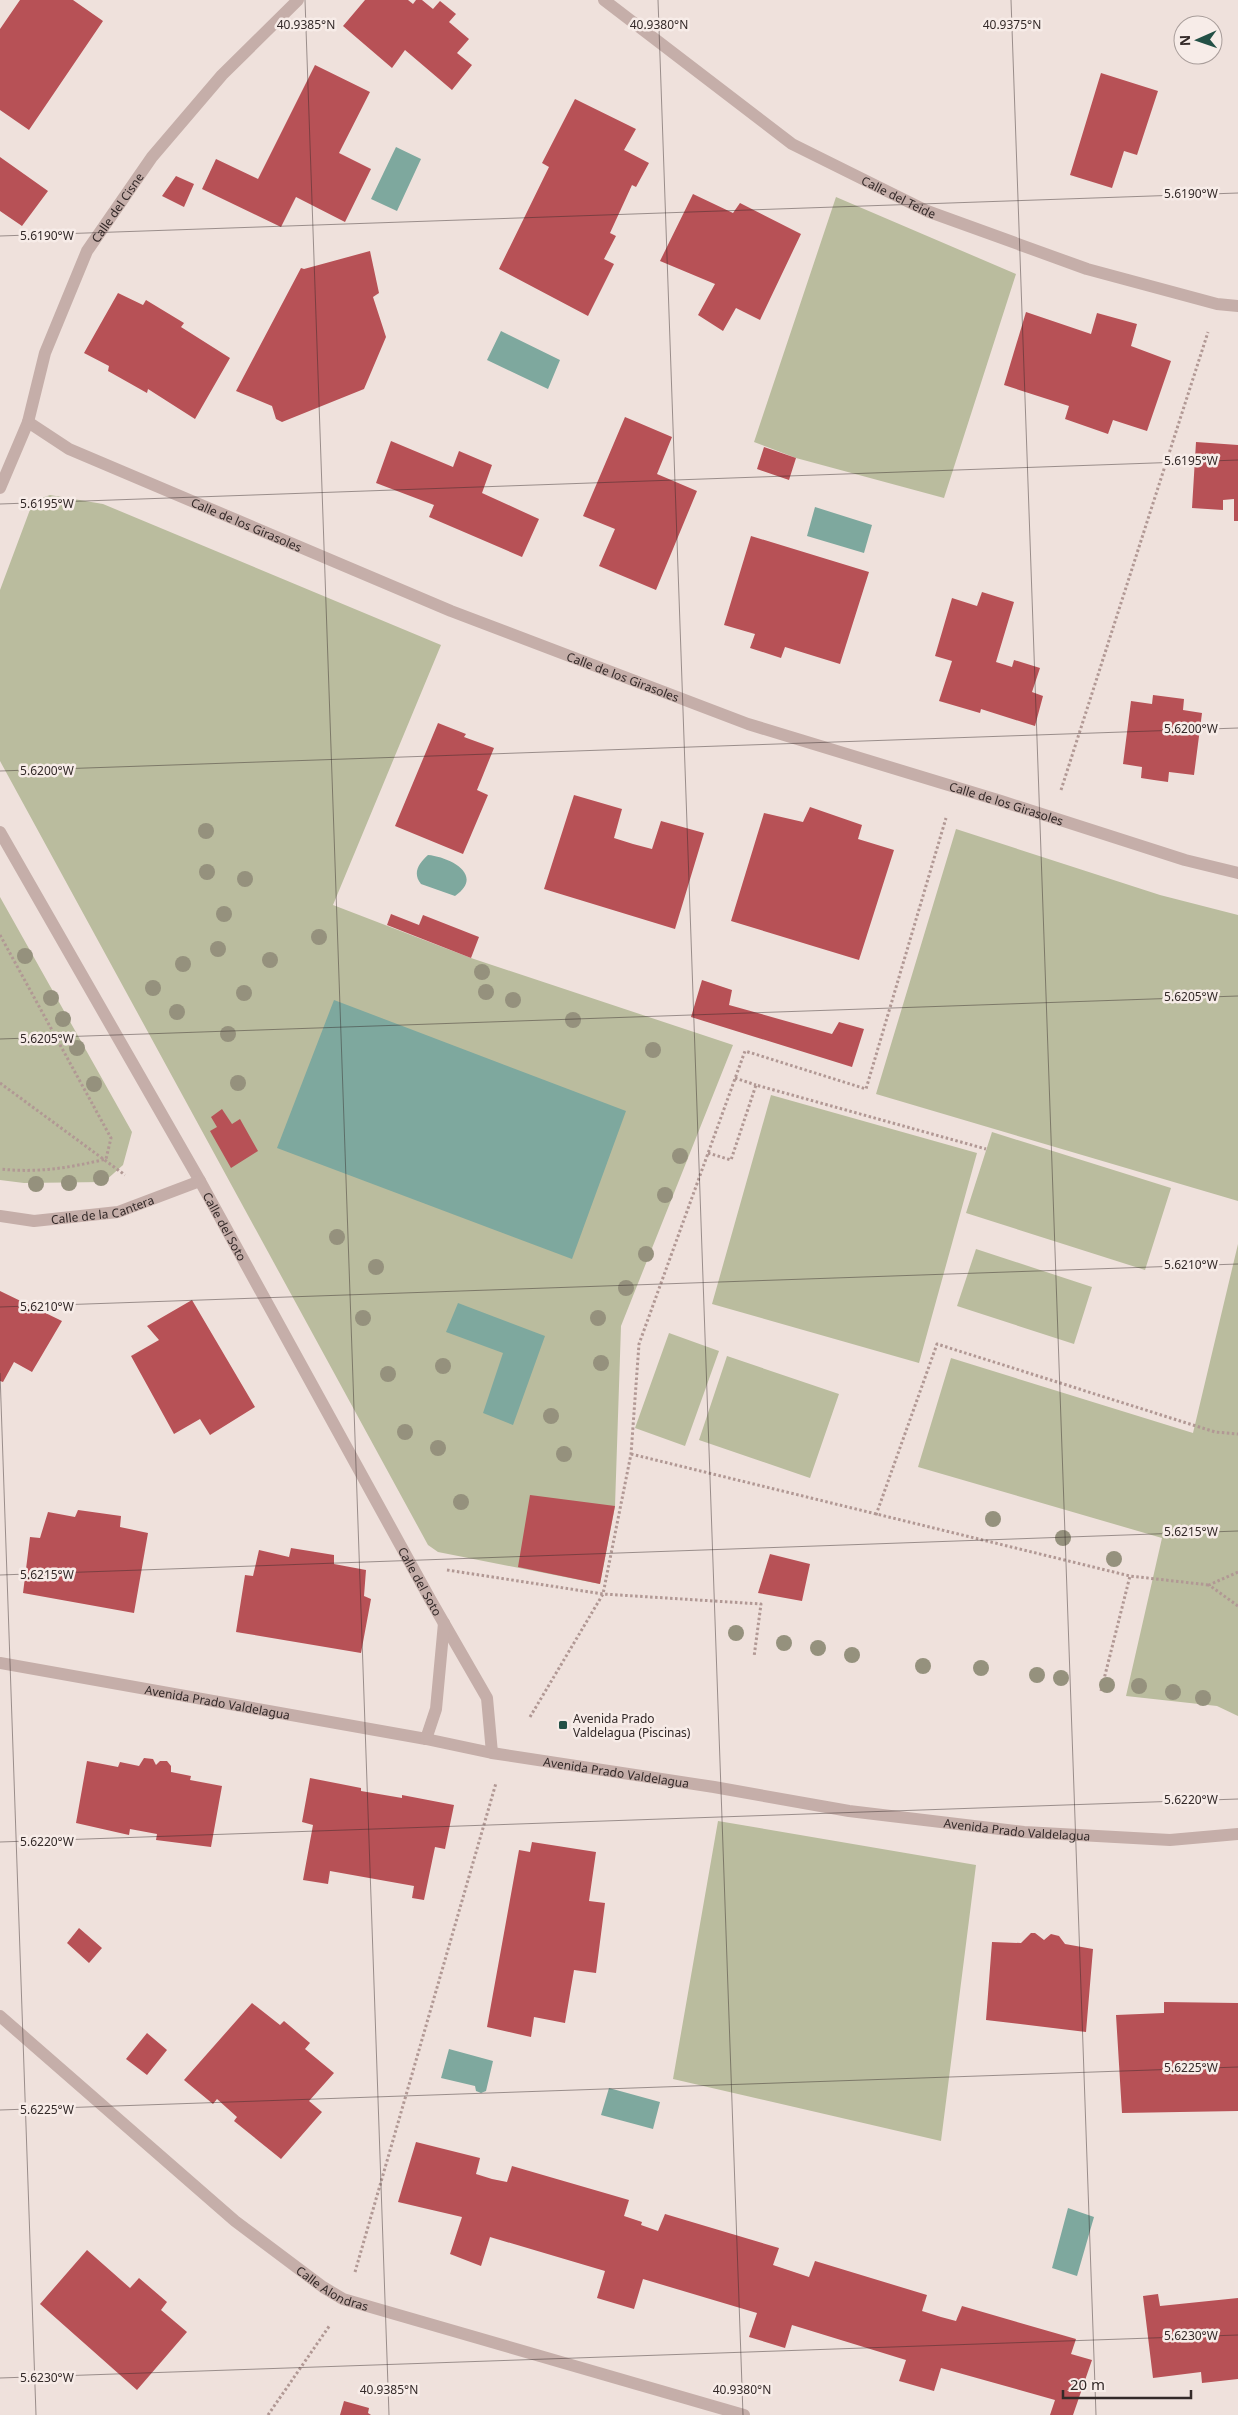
<svg xmlns="http://www.w3.org/2000/svg" width="1238" height="2415" font-family="'Noto Sans',sans-serif">
	<style>
		.green { fill: #babc9e }
		.water { fill: #7ea89e }
		.building { fill: #b75156 }
		.lines { fill: none; stroke-linecap: round; stroke-linejoin: round }
		.path { stroke: #b19894; stroke-width: 3; stroke-dasharray: 2.5 2.5; stroke-linecap: butt }
		.minor { stroke: #c5aea9; stroke-width: 12 }
		.tree { fill: #95917d }
		.ticks { fill: none; stroke: #332928; stroke-width: 1; stroke-opacity: 0.45 }
		.poi-dot { fill: #235046; stroke: #f7ece8; stroke-width: 2 }
		.labels { text-anchor: middle; dominant-baseline: central; stroke-width: 5; stroke-linejoin: round; paint-order: stroke }
		.street-label { font-size: 12px; fill: #332928; stroke: #f7ece8 }
		.poi-label { font-size: 12px; fill: #332928; stroke: #f7ece8; text-anchor: start }
		.ticks-label { font-size: 12px; text-anchor: middle; fill: #332928; stroke: #f7ece8; stroke-width: 5; stroke-linejoin: round; paint-order: stroke }
	</style>
	<rect width="100%" height="100%" fill="#efe1dc"/>
	<path class="green" d="M836,197L1016,274L944,498L796,458L754,442Z
		M50,495L103,504L441,645L333,905L471,958L733,1045L621,1326L615,1506L600,1584L438,1552L428,1545L0,761V590L31,507L39,499Z
		M956,829L1160,895L1238,915V1201L876,1094Z
		M0,897L132,1132L123,1165L104,1182L24,1183L0,1180Z
		M771,1095L977,1153L919,1363L712,1304Z
		M992,1132L1171,1188L1145,1270L966,1213Z
		M1238,1244V1716L1217,1706L1126,1696L1162,1538L918,1467L951,1358L1193,1433Z
		M976,1249L1092,1287L1074,1344L957,1306Z
		M669,1333L719,1351L685,1446L635,1428Z
		M727,1356L839,1394L810,1478L699,1440Z
		M718,1821L976,1865L941,2141L673,2079Z"/>
	<path class="water" d="M396,147L421,159L397,211L371,199Z
		M501,331L560,360L548,389L487,360Z
		M815,507L872,525L864,553L807,536Z
		M428,855C450,857 485,875 455,896L421,884C412,873 419,863 428,855Z
		M334,1000L626,1111L572,1259L277,1148Z
		M458,1303L545,1336L513,1425L483,1413L503,1353L446,1332Z
		M449,2049L493,2061L486,2091L481,2093L476,2091L475,2086L441,2078Z
		M609,2088L660,2102L653,2129L601,2115Z
		M1068,2208L1094,2217L1077,2276L1052,2268Z"/>
	<path class="building" d="M20,0H73L103,21L29,130L0,110V29Z
		M365,0H408L413,4L416,0H422L433,9L440,1L456,14L449,22L469,39L457,53L472,65L452,90L405,50L392,68L343,26Z
		M315,65L370,92L339,153L371,169L345,222L296,197L281,227L202,189L216,159L258,179Z
		M1101,73L1158,91L1137,155L1124,151L1112,188L1070,175Z
		M575,99L636,129L624,150L649,163L636,187L632,185L610,233L616,236L604,259L614,264L588,316L499,269L549,167L542,163Z
		M0,157L48,191L22,226L0,211Z
		M176,176L194,184L184,207L162,196Z
		M693,194L733,213L740,203L801,234L760,320L736,308L723,331L698,315L715,284L660,261Z
		M370,251L379,293L373,297L386,337L364,389L282,422L276,419L272,406L236,391L301,268L304,269Z
		M118,293L143,305L146,300L184,323L181,327L230,358L195,419L148,389L147,393L108,371L109,366L84,353Z
		M1026,312L1091,334L1097,313L1137,324L1131,346L1171,361L1147,431L1113,420L1108,434L1065,419L1069,406L1004,385Z
		M625,417L672,437L657,474L697,491L656,590L599,566L615,529L583,516Z
		M391,441L453,467L459,451L492,465L482,493L539,519L522,557L429,517L434,505L376,483Z
		M1196,442L1238,445V521H1234V499L1223,500V510L1192,508Z
		M764,447L796,458L789,480L757,469Z
		M751,536L869,572L840,664L785,647L781,658L750,648L755,634L724,625Z
		M982,592L1014,602L996,662L1012,667L1014,660L1040,668L1032,692L1043,696L1035,726L981,709L980,713L939,701L952,661L935,656L952,598L977,606Z
		M1153,695L1184,699L1183,710L1202,713L1194,775L1169,772L1168,782L1154,780L1141,778L1142,767L1123,764L1131,701L1152,704Z
		M438,723L466,734L464,737L494,748L477,790L488,795L463,854L395,826Z
		M574,795L622,809L614,838L633,844L652,849L661,821L704,833L675,929L544,889Z
		M810,807L862,825L858,839L894,850L859,960L731,921L764,813L803,822Z
		M391,914L419,925L423,915L479,937L471,958L387,925Z
		M702,980L732,990L729,1005L832,1034L839,1022L864,1029L852,1067L691,1017Z
		M222,1109L232,1124L240,1119L258,1151L231,1168L210,1131L217,1127L211,1117Z
		M0,1291L62,1321L32,1372L14,1362L3,1382L0,1381Z
		M192,1300L255,1407L210,1435L200,1419L174,1434L131,1356L159,1340L147,1326Z
		M530,1495L615,1506L600,1584L518,1567Z
		M78,1510L121,1516L120,1527L148,1533L134,1613L23,1593L30,1537L40,1538L48,1512L75,1517Z
		M291,1548L334,1555V1564L366,1570L364,1596L371,1599L361,1653L236,1632L245,1575L253,1576L259,1550L289,1557Z
		M770,1554L810,1564L802,1601L758,1593Z
		M144,1758L153,1759L156,1765L160,1761H167L171,1766V1772L191,1776L190,1780L222,1786L211,1847L156,1840L157,1834L130,1829L129,1835L76,1823L87,1761L118,1767L120,1762L139,1766Z
		M310,1778L361,1788V1791L402,1798V1795L454,1805L445,1849L435,1847L424,1900L412,1898L414,1886L330,1871L328,1884L303,1880L313,1825L302,1822Z
		M532,1842L596,1852L589,1901L605,1903L596,1973L574,1970L565,2023L534,2017L531,2037L487,2027L519,1850L530,1852Z
		M79,1928L102,1948L89,1963L67,1943Z
		M1031,1933H1035L1044,1940L1051,1934L1059,1936L1065,1944L1093,1949L1086,2032L986,2020L992,1942L1021,1943Z
		M1164,2002L1238,2003V2111L1122,2113L1116,2015L1164,2013Z
		M252,2003L280,2025L284,2021L310,2043L305,2049L334,2073L309,2101L322,2112L281,2159L234,2121L237,2117L217,2099L213,2104L184,2080Z
		M147,2033L167,2050L147,2075L126,2059Z
		M416,2142L480,2158L476,2174L492,2179L507,2182L512,2166L629,2200L624,2216L642,2222L641,2225L658,2231L665,2214L779,2248L773,2265L809,2277L815,2261L927,2295L922,2311L941,2317L956,2321L962,2306L1076,2339L1071,2354L1092,2360L1073,2415H1050L1055,2400L941,2368L934,2391L899,2381L906,2360L792,2325L785,2348L749,2337L757,2313L643,2279L634,2309L597,2298L605,2271L490,2237L481,2266L450,2254L462,2217L398,2202Z
		M87,2250L130,2288L139,2278L167,2302L161,2310L187,2332L137,2390L40,2304Z
		M1158,2294L1160,2306L1238,2298V2379L1202,2383L1201,2372L1153,2378L1143,2296Z
		M344,2401L369,2408L368,2413L371,2415H340Z"/>
	<g class="lines">
		<path class="path" d="M1061,790L1208,332
			M0,935L111,1138L106,1159C69,1168 38,1173 0,1169
			M735,1078L756,1085
			M0,1083L125,1175
			M708,1153L731,1160L756,1085L986,1149
			M631,1454L1130,1576L1209,1585
			M876,1515L937,1344L1215,1432L1238,1434
			M447,1570L603,1594L761,1604L754,1657
			M1238,1572L1209,1585L1238,1606
			M1101,1691L1130,1576
			M530,1717L603,1594L631,1454L639,1344L745,1051L866,1089L946,818
			M355,2272L496,1783
			M268,2415L330,2325"/>
		<g class="minor">
			<path id="s1" d="M604,0L792,144L927,211L1087,269L1217,304L1238,306"/>
			<path id="s2" d="M28,422L69,449L451,611L748,724L1001,801L1185,860L1238,873"/>
			<path id="s3" d="M0,488L28,422L45,353L87,251L152,157L222,75L298,0"/>
			<path id="s4" d="M0,832L200,1181L430,1599L487,1698L492,1753"/>
			<path id="s5" d="M0,1216L34,1221L118,1212L200,1181"/>
			<path id="s6" d="M0,1663L426,1739L492,1753L714,1787L849,1811L1024,1832L1170,1840L1238,1834"/>
			<path d="M426,1739L436,1709L444,1623"/>
			<path id="s7" d="M0,2016L235,2221L323,2287L343,2299L744,2415"/>
		</g>
	</g>
	<g class="tree">
		<circle cx="206" cy="831" r="8"/>
		<circle cx="207" cy="872" r="8"/>
		<circle cx="245" cy="879" r="8"/>
		<circle cx="224" cy="914" r="8"/>
		<circle cx="319" cy="937" r="8"/>
		<circle cx="218" cy="949" r="8"/>
		<circle cx="25" cy="956" r="8"/>
		<circle cx="270" cy="960" r="8"/>
		<circle cx="183" cy="964" r="8"/>
		<circle cx="482" cy="972" r="8"/>
		<circle cx="153" cy="988" r="8"/>
		<circle cx="486" cy="992" r="8"/>
		<circle cx="244" cy="993" r="8"/>
		<circle cx="51" cy="998" r="8"/>
		<circle cx="513" cy="1000" r="8"/>
		<circle cx="177" cy="1012" r="8"/>
		<circle cx="63" cy="1019" r="8"/>
		<circle cx="573" cy="1020" r="8"/>
		<circle cx="228" cy="1034" r="8"/>
		<circle cx="77" cy="1048" r="8"/>
		<circle cx="653" cy="1050" r="8"/>
		<circle cx="238" cy="1083" r="8"/>
		<circle cx="94" cy="1084" r="8"/>
		<circle cx="680" cy="1156" r="8"/>
		<circle cx="101" cy="1178" r="8"/>
		<circle cx="69" cy="1183" r="8"/>
		<circle cx="36" cy="1184" r="8"/>
		<circle cx="665" cy="1195" r="8"/>
		<circle cx="337" cy="1237" r="8"/>
		<circle cx="646" cy="1254" r="8"/>
		<circle cx="376" cy="1267" r="8"/>
		<circle cx="626" cy="1288" r="8"/>
		<circle cx="363" cy="1318" r="8"/>
		<circle cx="598" cy="1318" r="8"/>
		<circle cx="601" cy="1363" r="8"/>
		<circle cx="443" cy="1366" r="8"/>
		<circle cx="388" cy="1374" r="8"/>
		<circle cx="551" cy="1416" r="8"/>
		<circle cx="405" cy="1432" r="8"/>
		<circle cx="438" cy="1448" r="8"/>
		<circle cx="564" cy="1454" r="8"/>
		<circle cx="461" cy="1502" r="8"/>
		<circle cx="993" cy="1519" r="8"/>
		<circle cx="1063" cy="1538" r="8"/>
		<circle cx="1114" cy="1559" r="8"/>
		<circle cx="736" cy="1633" r="8"/>
		<circle cx="784" cy="1643" r="8"/>
		<circle cx="818" cy="1648" r="8"/>
		<circle cx="852" cy="1655" r="8"/>
		<circle cx="923" cy="1666" r="8"/>
		<circle cx="981" cy="1668" r="8"/>
		<circle cx="1037" cy="1675" r="8"/>
		<circle cx="1061" cy="1678" r="8"/>
		<circle cx="1107" cy="1685" r="8"/>
		<circle cx="1139" cy="1686" r="8"/>
		<circle cx="1173" cy="1692" r="8"/>
		<circle cx="1203" cy="1698" r="8"/>
	</g>
	<path class="ticks" d="M305,0L389,2415M658,0L743,2415M1011,0L1096,2415M0,236L1238,193M0,504L1238,460M0,771L1238,728M0,1039L1238,996M0,1307L1238,1264M0,1373L36,2415M0,1575L1238,1531M0,1842L1238,1799M0,2110L1238,2067M0,2378L1238,2335"/>
	<rect class="poi-dot" x="558" y="1720" width="10" height="10" rx="2.5"/>
	<g class="labels">
		<g class="street-label">
			<text stroke="none"><textPath href="#s1" startOffset="356">Calle del Teide</textPath></text>
			<text stroke="none"><textPath href="#s3" startOffset="306">Calle del Cisne</textPath></text>
			<text stroke="none"><textPath href="#s2" startOffset="242">Calle de los Girasoles</textPath></text>
			<text stroke="none"><textPath href="#s2" startOffset="648">Calle de los Girasoles</textPath></text>
			<text stroke="none"><textPath href="#s2" startOffset="1052">Calle de los Girasoles</textPath></text>
			<text stroke="none"><textPath href="#s5" startOffset="104">Calle de la Cantera</textPath></text>
			<text stroke="none"><textPath href="#s4" startOffset="454">Calle del Soto</textPath></text>
			<text stroke="none"><textPath href="#s4" startOffset="859">Calle del Soto</textPath></text>
			<text stroke="none"><textPath href="#s6" startOffset="221">Avenida Prado Valdelagua</textPath></text>
			<text stroke="none"><textPath href="#s6" startOffset="626">Avenida Prado Valdelagua</textPath></text>
			<text stroke="none"><textPath href="#s6" startOffset="1031">Avenida Prado Valdelagua</textPath></text>
			<text stroke="none"><textPath href="#s7" startOffset="431">Calle Alondras</textPath></text>
		</g>
		<g class="poi-label">
			<text x="573" y="1718">Avenida Prado<tspan x="573" dy="14">Valdelagua (Piscinas)</tspan></text>
		</g>
	</g>
	<g class="ticks-label">
		<text x="306" y="29">40.9385°N</text>
		<text x="659" y="29">40.9380°N</text>
		<text x="1012" y="29">40.9375°N</text>
		<text x="1191" y="198">5.6190°W</text>
		<text x="47" y="240">5.6190°W</text>
		<text x="1191" y="465">5.6195°W</text>
		<text x="47" y="508">5.6195°W</text>
		<text x="1191" y="733">5.6200°W</text>
		<text x="47" y="775">5.6200°W</text>
		<text x="1191" y="1001">5.6205°W</text>
		<text x="47" y="1043">5.6205°W</text>
		<text x="1191" y="1269">5.6210°W</text>
		<text x="47" y="1311">5.6210°W</text>
		<text x="1191" y="1536">5.6215°W</text>
		<text x="47" y="1579">5.6215°W</text>
		<text x="1191" y="1804">5.6220°W</text>
		<text x="47" y="1846">5.6220°W</text>
		<text x="1191" y="2072">5.6225°W</text>
		<text x="47" y="2114">5.6225°W</text>
		<text x="1191" y="2340">5.6230°W</text>
		<text x="47" y="2382">5.6230°W</text>
		<text x="389" y="2394">40.9385°N</text>
		<text x="742" y="2394">40.9380°N</text>
	</g>
	<g transform="translate(1198 40) rotate(268)"><circle r="24" fill="#f7ece8" stroke="#a99e9b"/>
	<path d="M0-4L9 19L0 12L-9 19Z" fill="#235046"/>
	<text y="-8" font-size="14" font-weight="bold" text-anchor="middle" fill="#332928">N</text>
	</g>
	<path d="M1063 2390v8h128v-8" fill="none" stroke="#332928" stroke-width="2.5"/>
	<text x="1070" y="2390" font-size="15" fill="#332928" stroke="#f7ece8" stroke-width="4" paint-order="stroke">20 m</text>
</svg>
